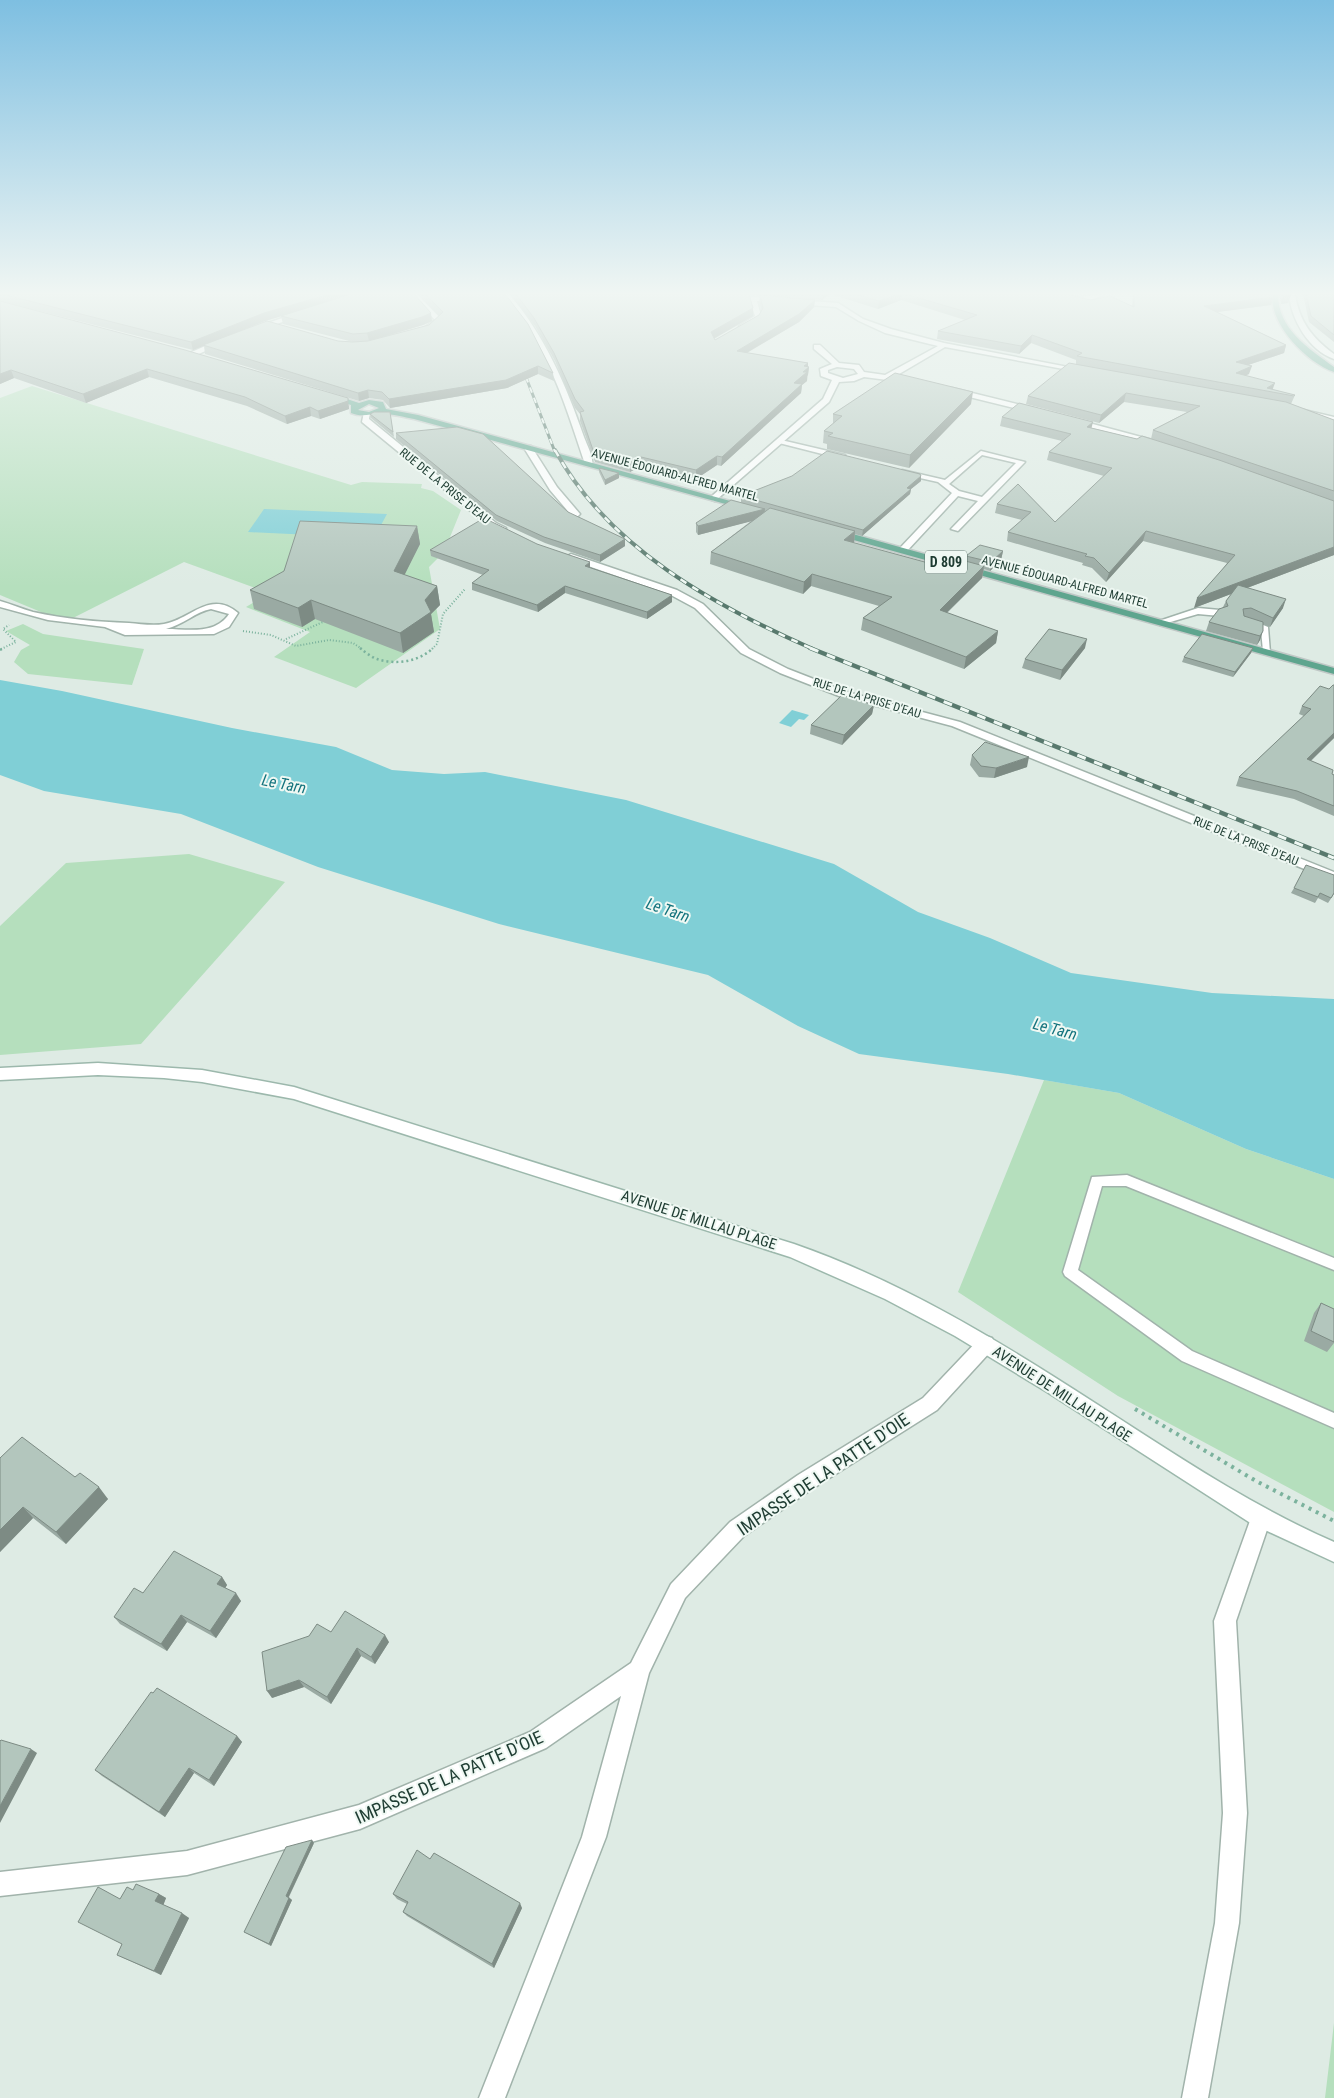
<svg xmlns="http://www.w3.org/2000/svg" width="1334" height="2098" font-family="'Roboto Condensed',sans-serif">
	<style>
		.green { fill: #b5dfbd }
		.water { fill: #80cfd6 }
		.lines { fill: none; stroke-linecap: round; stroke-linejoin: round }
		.lane-casing { stroke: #a1b3ab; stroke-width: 3 }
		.street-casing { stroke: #a1b3ab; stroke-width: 3 }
		.secondary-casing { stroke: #9cb8ac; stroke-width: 3 }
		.primary-casing { stroke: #c0c8c6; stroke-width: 3 }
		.path-far2 { stroke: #7bb29d; stroke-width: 2; stroke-dasharray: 1 2; stroke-linecap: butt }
		.path-far1 { stroke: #7bb29d; stroke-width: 2.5; stroke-dasharray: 2 3; stroke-linecap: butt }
		.path { stroke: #7bb29d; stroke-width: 4; stroke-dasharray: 3 5; stroke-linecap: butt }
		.lane { fill: #fff; fill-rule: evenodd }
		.street { fill: #fff; fill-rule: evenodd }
		.secondary { fill: #fff; fill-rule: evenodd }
		.primary { fill: #5ea58e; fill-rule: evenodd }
		.rail-far2-casing { stroke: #58796d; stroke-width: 3 }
		.rail-far1-casing { stroke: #58796d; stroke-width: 4 }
		.rail-casing { stroke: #58796d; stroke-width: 4.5 }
		.rail-far2 { stroke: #eff8f3; stroke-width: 2; stroke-dasharray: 5.5; stroke-linecap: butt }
		.rail-far1 { stroke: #eff8f3; stroke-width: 2.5; stroke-dasharray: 7; stroke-linecap: butt }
		.rail { stroke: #eff8f3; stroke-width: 3; stroke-dasharray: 9; stroke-linecap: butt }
		.wall { fill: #9aaaa3; fill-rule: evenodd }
		.shaded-wall { fill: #7d8b84 }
		.building { fill: #b3c6bd; stroke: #7d8b84 }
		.labels { text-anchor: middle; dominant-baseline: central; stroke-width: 4; stroke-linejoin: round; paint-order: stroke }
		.far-street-label { font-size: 12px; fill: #1e3c32; stroke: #eff8f3 }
		.shield { fill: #eff8f3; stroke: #5d746c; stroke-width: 1 }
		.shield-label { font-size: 14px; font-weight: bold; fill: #1e3c32 }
		.street-label { font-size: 15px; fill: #1e3c32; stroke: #eff8f3 }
		.water-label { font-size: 16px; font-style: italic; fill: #13737d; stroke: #eff8f3 }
		.near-street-label { font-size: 18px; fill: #1e3c32; stroke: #eff8f3 }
	</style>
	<rect width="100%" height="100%" fill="#deebe4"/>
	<path class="green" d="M32,386L351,485L362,482L422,484L421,488L433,491L461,510L444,552L429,567L440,629L356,688L274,657L310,632L246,607L269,593L184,562L65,622L0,595V398Z
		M23,624L43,634L144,649L132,685L28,674L14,662L21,650L30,645L6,631Z
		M189,854L285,882L141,1044L0,1055V926L66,863Z
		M1044,1080L1119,1093L1246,1149L1334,1179V1512L1118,1396L958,1292Z
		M1334,2023V2098H1325Z"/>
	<path class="water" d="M264,509L387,514L374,538L248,532Z
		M0,680L62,691L232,728L336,747L392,770L444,774L485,772L626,800L834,864L918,912L990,938L1071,973L1212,993L1334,999V1179L1246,1149L1119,1093L1008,1074L859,1054L798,1026L708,975L499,924L318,867L181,814L44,791L0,775Z
		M792,710L809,715L804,720L799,719L791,727L779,723Z"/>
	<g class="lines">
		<g class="lane-casing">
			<path id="lane" d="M781,440L845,455L846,457L842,459L779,443V441Z
				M981,451L1025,462L958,531L951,529L978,501L958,496L906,552H900V548L952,493L938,482L902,474V470L945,480ZM982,455L1016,463L982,497L959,491L949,484Z
				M0,601C11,604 22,609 33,612C65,619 97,622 129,623C140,624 153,626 164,624C190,620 210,589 238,613L229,627L214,634L125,635L105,627L48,620L0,607ZM211,609L229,614C215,635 189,629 166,629C183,625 195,612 211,609Z
				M1198,608L1220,610L1224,613L1220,616L1198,614L1160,625L1156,622Z
				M1245,620H1251L1268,627L1270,653L1263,651L1261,630L1245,624Z
				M1127,1175L1334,1258V1270L1126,1186H1102L1078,1270L1192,1351L1334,1413V1428L1182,1361L1065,1276L1063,1272L1092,1177Z"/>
		</g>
		<g class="street-casing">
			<path id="street" d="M410,294H417L441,319L438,326L424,332V328L435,320Z
				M503,294H509C545,336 566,385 584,437C587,445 594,458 592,466L585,464C570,419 556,372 530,331C522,318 511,306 503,294Z
				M713,294L838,303L863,319L891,329L944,343L1089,371L1085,373L945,347L894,377L911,379V383L864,377L854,381L839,382L829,402L715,501L712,500V496L823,399L832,380L821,376L820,369L832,364L814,349V345H820L839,363L859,365L864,372L885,375L938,346L885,333L859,321L836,307L757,301L761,316L757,322L742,330L739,326L755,316L750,300ZM837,367L854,369L858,374L843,378L828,373V370Z
				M1054,294L1079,297L1104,294C1091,303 1066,304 1054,294Z
				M1289,294H1295C1299,321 1312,338 1334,354V359C1309,350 1291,320 1289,294Z
				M302,311L304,314L258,331L251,329Z
				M219,340L226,342L194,356L187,354Z
				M952,388L1037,409L1038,411L1034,413L949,392V388Z
				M1304,410L1334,417V421L1301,414L1300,412Z
				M364,412H370L369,419L496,523L506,528V532H500L490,527L362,422Z
				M1074,419L1160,442L1161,444L1157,447L1071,423V419Z
				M525,446H531L557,487L580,514L578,516H572L550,490L524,448Z
				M571,554L677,590L703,604L749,649L788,669L847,692L960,722L1334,872V881L952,726L839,696L780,673L741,653L695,608L669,594L568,559L566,557Z
				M986,1336L992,1338L995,1344L992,1350L937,1410L812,1489L744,1536L685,1598L649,1673L606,1837L505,2098H479L582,1837L621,1696L546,1748L360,1829L187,1875L0,1896V1872L187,1851L359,1805L530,1732L631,1663L671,1584L730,1522L798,1475L923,1398L980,1338Z
				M1261,1508L1268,1511L1271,1518L1236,1621L1247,1813L1239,1923L1208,2098H1182L1215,1923L1223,1813L1214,1621L1251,1518L1254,1511Z"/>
		</g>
		<g class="secondary-casing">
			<path id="secondary" d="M98,1063L202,1070L294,1087L794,1244C901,1281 1001,1342 1095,1403C1173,1453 1249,1505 1334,1542V1562L1252,1524L1047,1392L955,1336L885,1299L790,1257L294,1099L202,1082L164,1078L98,1075L0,1080V1068Z"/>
		</g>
		<g class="primary-casing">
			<path id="primary" d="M1272,294H1278C1278,329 1308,348 1334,367V372C1306,362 1270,325 1272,294Z
				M329,393L359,403L369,400L383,402L386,409L418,415L752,507L744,509L414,419C404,417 393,414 382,414C371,413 363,418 351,413V405L326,397L325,395ZM369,404L379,408L369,412L358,410Z
				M835,529L1334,668V674L832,534V530Z"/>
		</g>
		<path class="path-far2" d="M243,631L271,635L296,646L329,640L353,643L362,649
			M286,639L325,621
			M1,649L16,642L3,629L9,625
			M432,649L437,644L443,614L465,589"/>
		<path class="path-far1" d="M360,648C365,652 371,657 377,659C395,665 419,662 433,648
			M0,650L4,648"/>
		<path class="path" d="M1135,1409L1256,1481L1334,1521"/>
		<use href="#lane" class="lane"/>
		<use href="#street" class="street"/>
		<use href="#secondary" class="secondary"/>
		<use href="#primary" class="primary"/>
		<g class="rail-far2-casing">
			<path id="rail-far2" d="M522,367L555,452"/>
		</g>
		<g class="rail-far1-casing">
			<path id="rail-far1" d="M555,450C608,548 715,606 813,649"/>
		</g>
		<g class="rail-casing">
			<path id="rail" d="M810,648L1334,858"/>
		</g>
		<use href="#rail-far2" class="rail-far2"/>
		<use href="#rail-far1" class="rail-far1"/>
		<use href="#rail" class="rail"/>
	</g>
	<path class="wall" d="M0,294H414L432,321L423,325L384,337L429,325L439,316L419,294H505L553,373L554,381L538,374L507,388L390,408L383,400L369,398L359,401L205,354L204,346L193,350L0,301ZM281,316L283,324L353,342L338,341L206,344L265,321Z
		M510,294H829L822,300L794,298L815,300L814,307L799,322L747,353L809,367L807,381L802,385L801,393L721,466L717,465L696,479L641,466L630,472L595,462L580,421V414L575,408L555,361L535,326ZM749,295L760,296L759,303L762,311L759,315L715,340L714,339L753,316V308Z
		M830,294H1066L1091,300L1132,306L1133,294H1274L1271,305L1217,312L1286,345L1284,353L1248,365L1249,374L1246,375L1273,390L1295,395L1291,404L1334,420V555L1247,588L1283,608L1270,627L1263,624L1260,640L1257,645L1206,631L1209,622L1223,607L1226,601L1231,594L1194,608L1227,563L1143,541L1106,582L1092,568L1082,565L1083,563L1007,541L1008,532L1022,520L995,513L997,504L1018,484L1055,522L1104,476L1047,460L1049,452L1062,441L1000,426L1002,417L1092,428L1137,439L1163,443L1151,439L1153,430L1187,412L1124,402L1099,423L1026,404L1028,396L1076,364V360L1031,343L1019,354L937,339L938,331L965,320L901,300L878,309Z
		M1279,294H1291L1288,303L1281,304Z
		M1303,294H1334V342L1309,322Z
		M0,301L349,406V409L320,419L311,416L287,424L247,406L149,377L86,403L14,378L0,384Z
		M971,404L909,468L827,449V444L823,443L824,431L833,424V414Z
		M390,412L394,437L371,418L370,414Z
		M396,433L625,539V546L600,562L545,543L497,521L396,439Z
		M599,468L619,478L605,485L599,472Z
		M921,481L911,489L910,494L862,536L855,534L854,543L943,567L953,563L965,561L966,556L1003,551L1001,560L990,571L984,569L982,578L947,613L998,631L996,643L964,669L861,630L863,618L879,606L811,586L803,594L710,564L711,552L751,521L698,535L696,532V523L741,502V496Z
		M417,526L420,544L404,575L437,586L440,605L431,614L434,632L403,653L315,619L302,627L254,609L250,590Z
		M537,544L590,567L672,602L647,619L565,593L538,612L472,590V583L483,575L431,556L430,550Z
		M1085,648L1060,680L1022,668L1025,659Z
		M1253,648L1251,653L1233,677L1182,662L1184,657Z
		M1334,685V738L1311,761L1332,774L1334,775V816L1294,799L1236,786L1239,777L1304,716L1299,714L1302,706L1329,689Z
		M874,705L872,714L842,745L810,734L811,725Z
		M972,755L1027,767L994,778L979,777L970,765Z
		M1334,875V894L1328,903L1318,898L1315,903L1291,893L1294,888Z
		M1321,1303L1334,1309V1343L1327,1352L1304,1341L1314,1313Z
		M0,1458L75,1477L108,1499L66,1544L33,1518L0,1552Z
		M222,1577L227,1585L225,1588L241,1601L216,1638L187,1622L167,1651L120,1624L114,1617L143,1593Z
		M331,1632L389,1642L375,1664L361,1656L331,1704L304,1687L272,1698Z
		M237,1736L242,1742L214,1786L194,1773L165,1817L102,1776L95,1770Z
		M314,1843L289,1897L292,1900L271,1946L244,1932Z
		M430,1859L522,1908L494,1968L407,1916L403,1912L407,1904L397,1899L393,1894Z
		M133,1890L159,1894L166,1898L163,1905L189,1918L161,1975L117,1955L122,1944L120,1899Z"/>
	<path class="shaded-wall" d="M330,294H357L265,321L193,350L191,342L264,313Z
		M823,294H829L822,300Z
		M899,294H902L901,300L878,309L879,301Z
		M1291,295L1288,303L1281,304L1283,296Z
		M1273,297L1271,305L1202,314L1204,306Z
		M815,300L814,307L799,322L736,359L737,351Z
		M753,308V316L711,340V332Z
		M431,313L432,321L423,325L369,341L367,333Z
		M1032,335L1031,343L1019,354L1021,346Z
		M1286,345L1284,353L1233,370L1236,362Z
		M808,363V368L809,367L808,375L807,376V381L802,385L801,393L721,466L722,457L794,383L804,366Z
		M538,366V374L507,388L390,408L389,399Z
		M1252,366L1249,374L1233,381L1236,373Z
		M147,369L149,377L86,403L83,394Z
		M11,370L14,378L0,384V374Z
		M1275,383L1272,391L1267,388Z
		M368,390L369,398L359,401L358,393Z
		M973,392L971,404L909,468L910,455Z
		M1126,393L1124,402L1099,423L1101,415Z
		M348,398L349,409L320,419L318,411Z
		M310,407L311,416L287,424L285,416Z
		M1093,422L1091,430L1087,427Z
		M717,456V465L696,479V470Z
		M641,457V466L630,472V463Z
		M619,473V478L605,485V480Z
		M921,476V481L911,489L910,494L862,536L863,530L907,488Z
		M765,509L764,518L698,535V526Z
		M417,526L420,544L397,590L394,571Z
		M855,531L854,543L844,540Z
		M1146,531L1143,541L1106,582L1109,573Z
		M625,539V546L600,562V555Z
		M1334,547V555L1194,608L1197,598Z
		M1003,551L1001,560L990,571L991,562Z
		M590,562V569L585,566Z
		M984,566L982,578L937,622L940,610Z
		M812,574L811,586L803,594L804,582Z
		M437,586L440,605L431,614L434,632L403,653L400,633L425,600Z
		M565,586V593L538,612L537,605Z
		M672,595V602L647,619V612Z
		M1286,599L1283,608L1270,627L1273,618Z
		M311,600L315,619L302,627L298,608Z
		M998,631L996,643L964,669L966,657Z
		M1263,631L1260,640L1257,645L1260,636Z
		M1087,639L1085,648L1060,680L1062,670Z
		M1253,648L1251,653L1233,677L1235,672Z
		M874,705L872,714L842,745L844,735Z
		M1334,733V738L1303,768L1307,759Z
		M1029,757L1027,767L994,778L996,768Z
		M99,1487L108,1499L66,1544L56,1532Z
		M23,1507L33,1518L0,1552V1530Z
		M222,1577L227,1585L223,1592L217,1584Z
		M236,1593L241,1601L216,1638L210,1631Z
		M181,1615L187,1622L167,1651L161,1644Z
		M385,1635L389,1642L375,1664L371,1657Z
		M357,1648L361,1656L331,1704L327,1697Z
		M299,1680L304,1687L272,1698L267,1691Z
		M237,1736L242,1742L214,1786L209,1780Z
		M31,1749L37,1753L0,1823V1806Z
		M189,1768L194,1773L165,1817L159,1812Z
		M312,1840L314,1843L288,1898L286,1896Z
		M159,1894L166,1898L163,1906L155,1901Z
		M289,1898L292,1900L271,1946L269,1944Z
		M520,1903L522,1908L494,1968L492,1964Z
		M182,1913L189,1918L161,1975L154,1971Z"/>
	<path class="building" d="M2,294H330L264,313L191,342Z
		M351,294H414L431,313L422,317L367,333L353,334L281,316Z
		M425,294H505L528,324L553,373L538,366L506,380L389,399L382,392L368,390L358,393L203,345L267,321L338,341L353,342L368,341L429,325L443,312Z
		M516,294H749L753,308L711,332L715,340L759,315L763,308L760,295L815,300L799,314L737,351L808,363L804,366L809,367L803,372H807L794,383L802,384L722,457L717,456L696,470L641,457L630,463L594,453L580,412L584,411L575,399L554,353L534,318Z
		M855,294H899L879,301Z
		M905,294H1066L1091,300L1110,296L1134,307V294H1274L1273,297L1204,306L1286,345L1236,362L1252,366L1236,373L1275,383L1267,388L1295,395L1294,396L1077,356L1082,353L1032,335L1021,346L938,331L977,315Z
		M1283,294H1291V295L1283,296Z
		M1306,294H1334V335L1311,316Z
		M0,301L185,350L348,398V401L318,411L310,407L285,416L245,397L147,369L83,394L11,370L0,374Z
		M1069,363L1286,402L1334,420V491L1153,430L1200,406L1126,393L1101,415L1028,396Z
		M895,373L973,392L910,455L828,436L833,433L824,431L842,416L833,414Z
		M1019,403L1093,422L1087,427L1137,439L1142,436L1219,460L1334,501V547L1197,598L1235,555L1146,531L1109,573L1094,558L1085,556L1087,554L1008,532L1031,512L997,504L1018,484L1055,522L1112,468L1049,452L1071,434L1002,417Z
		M374,412H390L393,432L370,414Z
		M457,427L483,434L568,512L625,539L600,555L544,537L496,515L396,433Z
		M827,451L920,474L921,476L907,488L911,489L863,530L741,496L792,476Z
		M599,468L619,473L605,480Z
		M731,500L765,509L698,526L696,523Z
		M770,508L855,531L844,540L943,567L948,562L953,563L958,559L984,566L940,610L998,631L966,657L863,618L892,597L812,574L804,582L711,552Z
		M484,518L537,544L590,562L585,566L672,595L647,612L565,586L537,605L472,583L489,570L430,550Z
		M300,521L417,526L394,571L437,586L425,600L431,612L400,633L311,600L298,608L250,590L284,571Z
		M980,545L1003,551L991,562L966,556Z
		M1238,585L1286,599L1273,618L1251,608L1243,609L1244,616L1263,622V631L1260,636L1209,622L1219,609L1228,606L1226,601Z
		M1049,629L1087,639L1062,670L1025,659Z
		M1202,634L1253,648L1235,672L1184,657Z
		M1333,685H1334V733L1307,759L1333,770L1332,774L1334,775V806L1297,791L1239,777L1311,709L1302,706L1320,686L1329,689Z
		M842,695L874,705L844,735L811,725Z
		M985,742L1029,757L996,768L981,766L972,755Z
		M1306,865L1334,875V893L1331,898L1320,893L1318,897L1294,888Z
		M1321,1303L1334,1309V1342L1311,1331Z
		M22,1437L75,1477L80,1473L99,1487L56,1532L23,1507L0,1530V1458Z
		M174,1551L222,1577L217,1584L236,1593L210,1631L181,1615L161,1644L114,1617L134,1588L143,1593Z
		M345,1611L385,1635L371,1657L357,1648L327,1697L299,1680L267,1691L262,1652L309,1636L317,1624L331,1632Z
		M157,1688L237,1736L209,1780L189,1768L159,1812L95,1770L151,1692L153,1693Z
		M1,1740L31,1749L0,1806V1741Z
		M312,1840L286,1896L289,1898L269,1944L244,1932L286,1847Z
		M417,1850L430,1859L434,1853L520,1903L492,1964L403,1912L408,1902L393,1894Z
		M136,1884L159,1894L155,1901L182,1913L154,1971L117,1955L122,1944L78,1922L98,1887L120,1899L127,1887L133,1890Z"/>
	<linearGradient id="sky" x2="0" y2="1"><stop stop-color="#7ebfe1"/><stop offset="0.5" stop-color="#f0f6f3"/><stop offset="1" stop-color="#f0f6f3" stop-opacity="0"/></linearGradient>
	<rect width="1334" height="587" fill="url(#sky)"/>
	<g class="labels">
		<g class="far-street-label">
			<text transform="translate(675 475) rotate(15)">AVENUE ÉDOUARD-ALFRED MARTEL</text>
			<text transform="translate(445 486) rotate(39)">RUE DE LA PRISE D'EAU</text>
			<text transform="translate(1065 582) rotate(15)">AVENUE ÉDOUARD-ALFRED MARTEL</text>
			<text transform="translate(867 698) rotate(17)">RUE DE LA PRISE D'EAU</text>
			<text transform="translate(1246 841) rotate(22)">RUE DE LA PRISE D'EAU</text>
		</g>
		<rect class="shield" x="925" y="550.5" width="42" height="23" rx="4"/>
		<g class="shield-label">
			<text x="946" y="562">D 809</text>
		</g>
		<g class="street-label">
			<text transform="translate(699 1220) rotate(18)">AVENUE DE MILLAU PLAGE</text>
			<text transform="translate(1062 1394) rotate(33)">AVENUE DE MILLAU PLAGE</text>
		</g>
		<g class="water-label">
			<text transform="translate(284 784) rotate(11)">Le Tarn</text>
			<text transform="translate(668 910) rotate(19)">Le Tarn</text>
			<text transform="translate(1055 1029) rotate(15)">Le Tarn</text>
		</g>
		<g class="near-street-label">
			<text transform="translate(823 1474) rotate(-34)">IMPASSE DE LA PATTE D'OIE</text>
			<text transform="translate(449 1777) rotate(-24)">IMPASSE DE LA PATTE D'OIE</text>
		</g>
	</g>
</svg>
